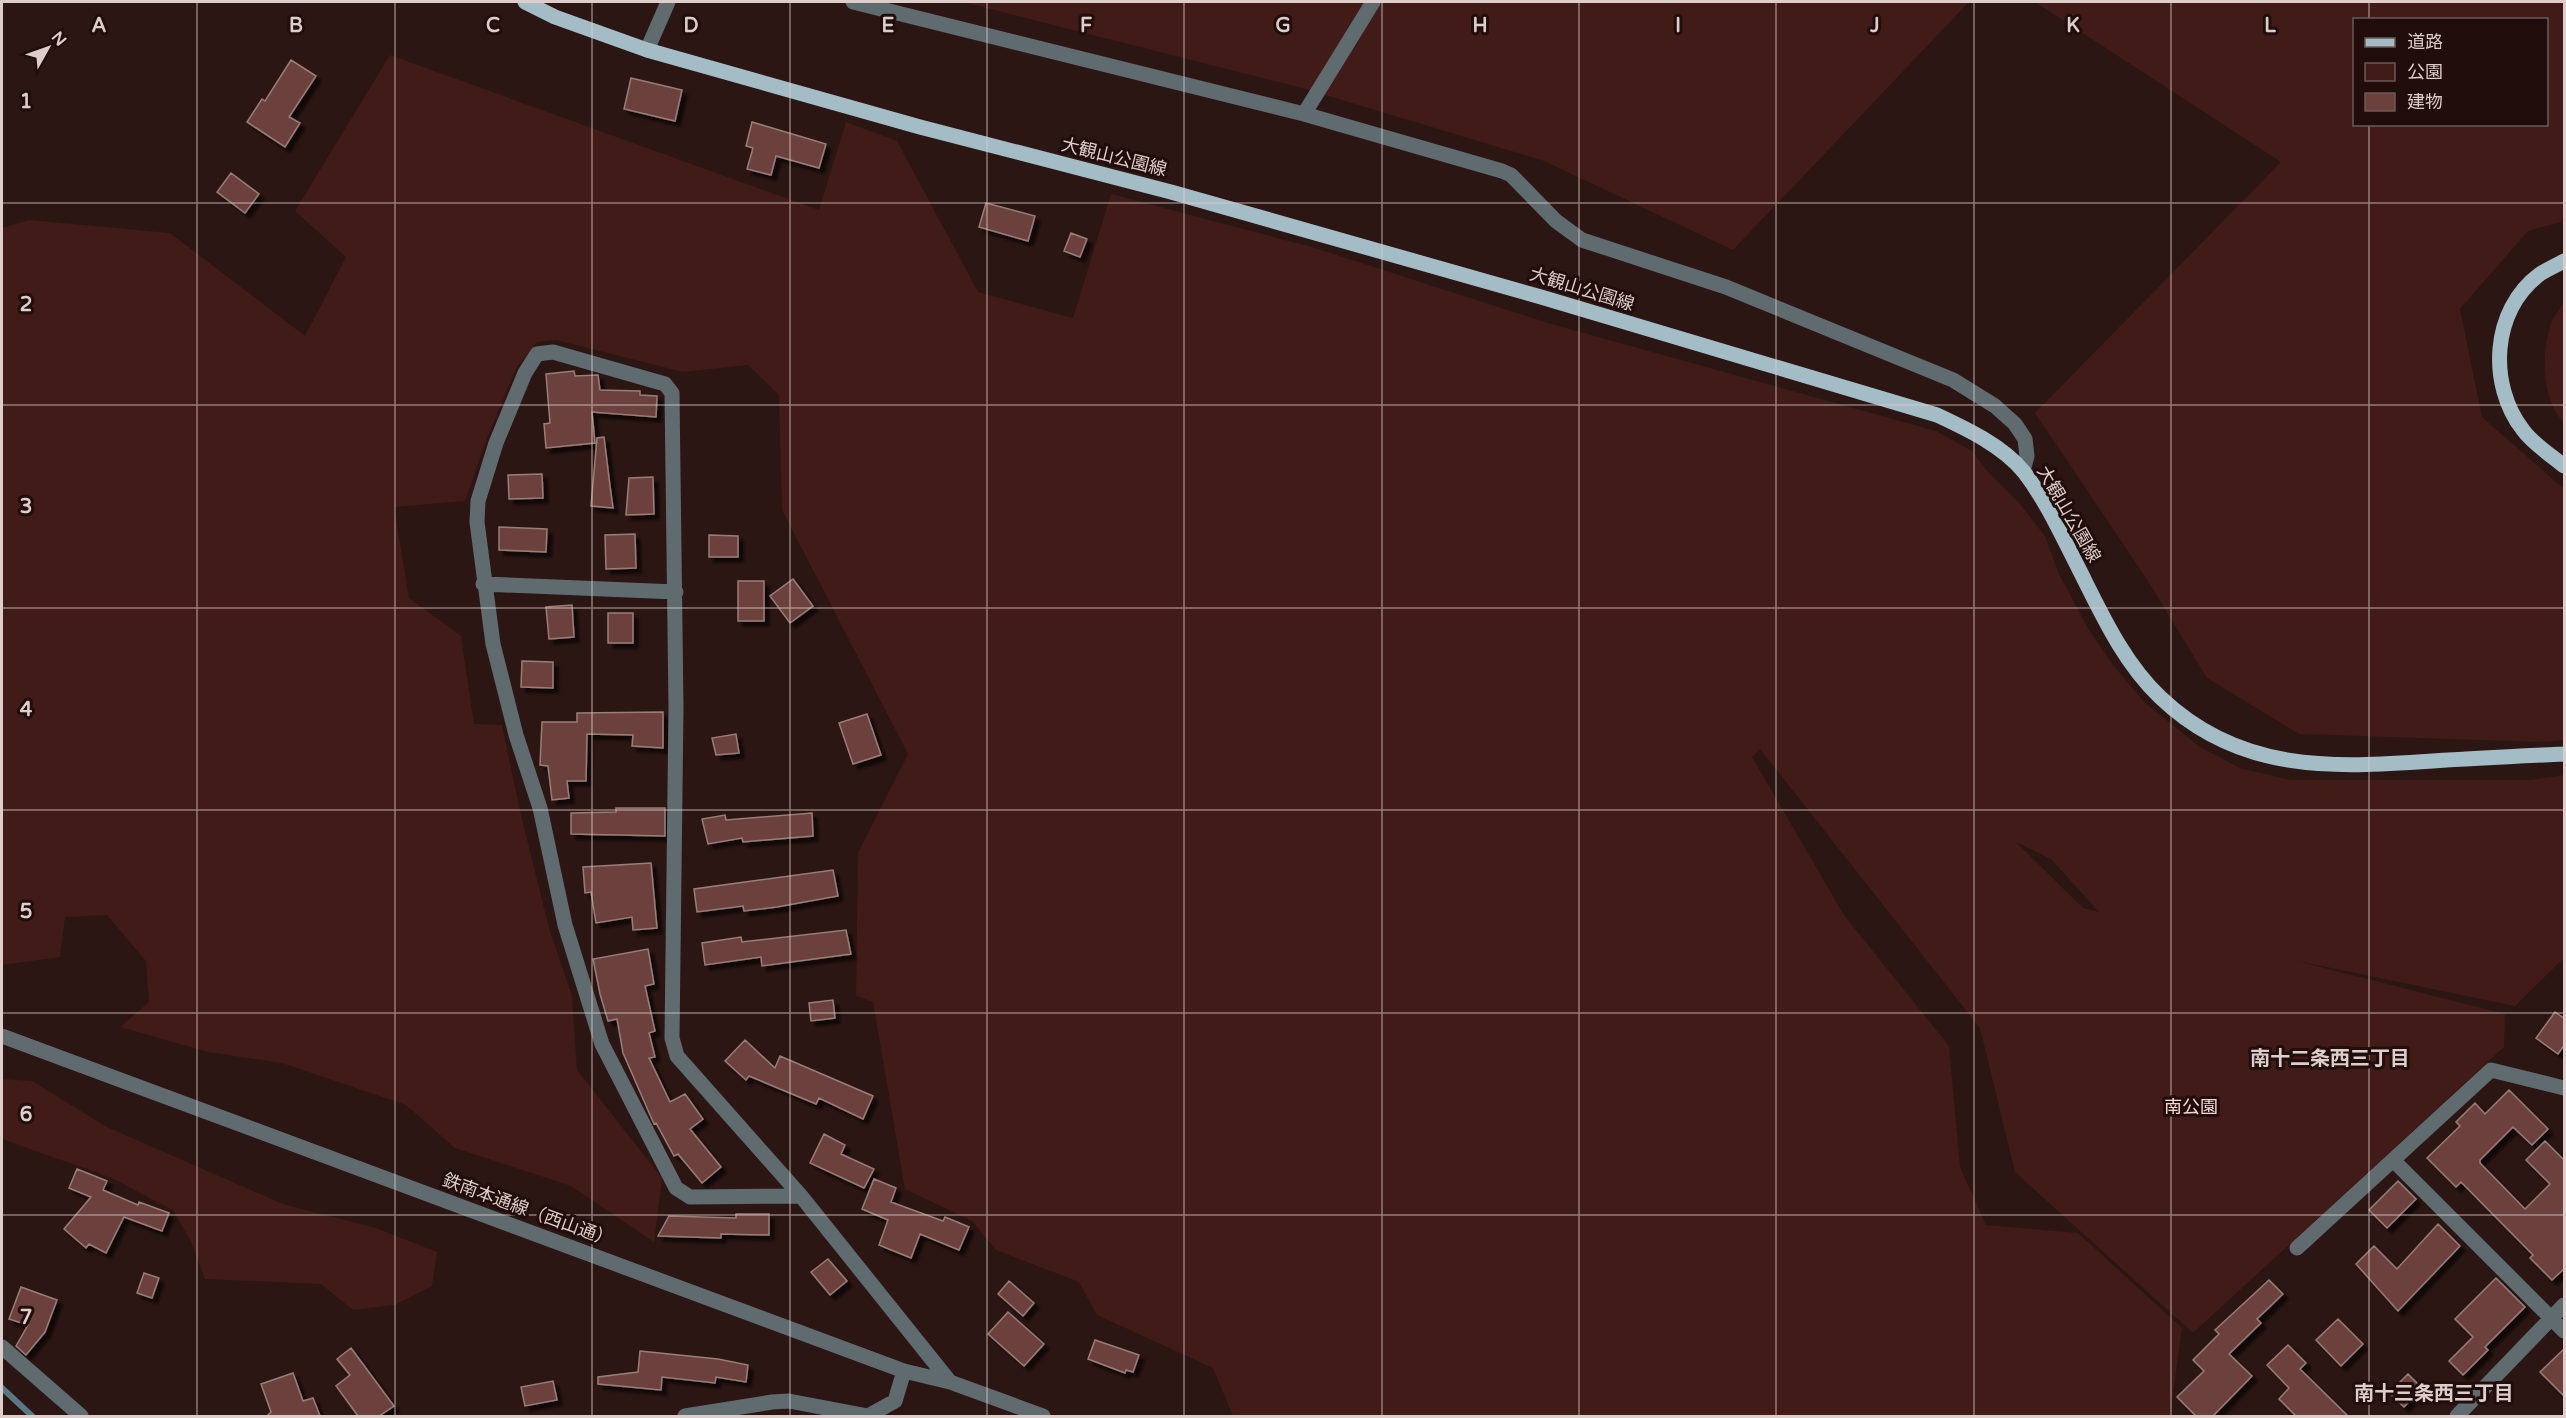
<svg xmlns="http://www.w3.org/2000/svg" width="2566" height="1418" font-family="'Varela Round','Noto Sans JP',sans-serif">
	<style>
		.green { fill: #401b17; fill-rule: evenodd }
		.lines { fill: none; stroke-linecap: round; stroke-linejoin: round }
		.stream { stroke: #5a7884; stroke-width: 6 }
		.building { fill: #6c413c; stroke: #987d79; stroke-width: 1.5; filter: url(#shadow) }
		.minor { stroke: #606b70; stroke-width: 15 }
		.major { stroke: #a3bcc5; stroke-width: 15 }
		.grid { fill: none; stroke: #ddcdcb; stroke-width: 1.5; stroke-opacity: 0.55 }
		.labels { text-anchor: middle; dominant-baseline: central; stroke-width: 6; stroke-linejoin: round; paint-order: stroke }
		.street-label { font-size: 18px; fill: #ddcdcb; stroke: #210d0b }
		.park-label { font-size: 18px; fill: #f7d7d3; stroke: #210d0b }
		.neighbourhood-label { font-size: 20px; font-weight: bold; fill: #ddcdcb; stroke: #210d0b }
		.grid-label { font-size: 20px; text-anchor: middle; font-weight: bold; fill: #ddcdcb; stroke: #210d0b; stroke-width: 6; stroke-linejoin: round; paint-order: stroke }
	</style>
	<defs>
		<filter id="shadow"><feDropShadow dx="5" dy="5" stdDeviation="1.5" flood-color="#0009"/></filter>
	</defs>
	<rect width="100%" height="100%" fill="#2b1613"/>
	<path class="green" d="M963,2H1969L1733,250L1544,161L1302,88Z
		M2035,2H2564V221L2528,231L2460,309L2482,417L2564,489V740L2542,742L2299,734L2207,678L2146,578L2035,413L2281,162ZM2354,20H2546V124H2354Z
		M390,55L819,210L846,122L897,141L978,292L1073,318L1111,194L1315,248L1548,323L1936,431L1972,451L1988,472L2020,504L2045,536L2059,574L2089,630L2113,665L2145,703L2200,747L2240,768L2290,780H2530L2564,775V958L2515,1006L2297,961L2505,1014L2504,1047L2193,1333L2015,1172L1980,1028L1760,749L1752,757L1844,915L1949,1046L1960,1167L1986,1225L2078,1233L2182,1328L2170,1416H1233L1213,1368L1097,1315L1079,1282L996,1250L972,1221L905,1189L873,1002L856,996L858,853L908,754L782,510L779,395L748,365L683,372L556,340L537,342L517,367L487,438L465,501L394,507L409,598L461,636L474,724L502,725L520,811L549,928L572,996L577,1070L662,1178L654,1242L571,1186L455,1148L406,1105L282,1063L208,1052L120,1027L149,1002L146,961L107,915L65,917L60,957L2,965V228L29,220L170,233L305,336L346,257L295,211ZM2016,842L2051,859L2099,912L2083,908Z
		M2564,302V423C2542,400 2541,356 2550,326C2553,317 2560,309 2564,302Z
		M2,1079L32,1081L107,1127L283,1204L376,1228L437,1252L432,1286L395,1305L353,1310L321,1284L205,1279L192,1244L174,1211L112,1178L2,1139Z"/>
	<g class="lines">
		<path class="stream" d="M2,1388L32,1416"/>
	</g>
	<path class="building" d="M291,60L316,76L289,117L300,123L285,147L247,122L262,99L265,101Z
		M631,78L682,90L675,121L624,109Z
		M752,122L826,144L819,168L776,156L771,175L747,169L753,148L746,146Z
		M231,173L259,194L245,213L217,192Z
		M986,203L1035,216L1028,241L979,227Z
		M1071,233L1087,239L1080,257L1064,251Z
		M574,371L575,376L598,375L600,390L640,391V395L657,396L656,417L592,412L595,443L546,448L544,424L550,423L546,374Z
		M604,437L610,486L613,508L591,506L597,438Z
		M542,474L543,498L509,499L508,475Z
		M653,477L654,514L626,515L629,478Z
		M499,527L547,529L546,552L499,550Z
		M635,534L636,568L606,569L605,535Z
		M709,535L738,536V557H709Z
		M793,579L813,606L790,623L770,596Z
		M738,581H764V621H738Z
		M572,605L574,637L549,639L546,607Z
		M608,613H633V643H608Z
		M522,661L553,662V688L521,687Z
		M663,712V748L632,746L633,735L587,734L586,781H567L569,798L552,800L548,766L540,765L542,722H577V713Z
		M867,714L881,755L853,764L839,723Z
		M736,734L739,753L716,755L712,738Z
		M616,808H665V836L571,834V813L616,812Z
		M812,813L813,836L743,842L742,838L708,844L702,819L725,815L726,820Z
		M651,863L657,928L633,930L632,917L596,923L591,892L585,893L583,867Z
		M833,870L838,896L777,907L744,911L743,906L697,912L694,889Z
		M846,930L851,954L762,966L761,957L705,965L702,943L741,937L742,942Z
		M648,949L654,984L645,986L655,1031L649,1033L655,1057L649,1058L670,1102L685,1094L703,1119L690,1129L721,1167L702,1183L678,1154L674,1156L656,1123L654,1124L623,1053L617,1019L608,1021L600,994L593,959Z
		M833,1000L835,1018L811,1021L809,1003Z
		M2555,1012L2565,1019V1044L2558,1054L2536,1038Z
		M745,1040L775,1068L780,1056L873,1096L863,1119L819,1098L816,1104L749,1076L746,1080L725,1061Z
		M2509,1090L2548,1129L2532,1145L2513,1127L2480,1160V1163L2525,1209L2550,1184L2526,1160L2545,1141L2565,1161V1268L2552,1280L2530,1258L2533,1255L2461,1182L2456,1187L2427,1158L2460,1126L2456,1122L2475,1103L2485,1114Z
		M824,1134L845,1145L841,1154L874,1169L864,1188L810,1163Z
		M77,1169L107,1181L103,1190L138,1205L139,1202L169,1213L162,1231L124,1217L106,1253L89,1244L86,1248L64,1229L91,1197L69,1188Z
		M874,1179L896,1188L891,1202L943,1221L945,1217L969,1227L959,1250L920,1234L911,1258L879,1245L888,1220L862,1209Z
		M2398,1181L2416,1199L2387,1228L2369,1210Z
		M736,1214H769V1235L721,1234V1238L658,1236L669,1216L736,1218Z
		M2438,1224L2460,1246L2398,1311L2356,1264L2374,1246L2397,1269Z
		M828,1259L847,1281L830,1295L811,1272Z
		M144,1273L159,1278L152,1298L137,1293Z
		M2496,1278L2525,1307L2485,1347L2488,1350L2463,1375L2449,1361L2473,1337L2455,1319Z
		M2269,1280L2283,1294L2257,1319L2261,1323L2229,1354L2252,1376L2213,1416H2196L2177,1397L2204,1371L2193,1360L2219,1334L2215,1330Z
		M1009,1281L1034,1303L1023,1316L998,1294Z
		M21,1287L57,1300L45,1332L26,1355L16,1346L28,1325L9,1319Z
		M1008,1312L1044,1344L1024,1366L988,1334Z
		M2338,1319L2363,1344L2341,1366L2316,1340Z
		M1095,1340L1139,1355L1133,1372L1126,1370L1125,1373L1088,1359Z
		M2288,1345L2306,1363L2300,1369L2348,1416H2296L2279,1399L2289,1388L2267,1365Z
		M351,1348L394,1406L379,1416H358L336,1386L350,1375L337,1359Z
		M2565,1348V1397L2540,1372Z
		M640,1351L718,1359L748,1365L746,1382L716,1377L715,1383L662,1377L661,1390L598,1384V1377L638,1372Z
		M293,1373L303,1401L313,1398L320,1416H267L271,1412L261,1384Z
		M2408,1374L2422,1388L2404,1407L2389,1393Z
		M553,1381L557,1400L525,1406L521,1387Z"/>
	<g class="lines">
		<path class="minor" d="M853,2L1304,114L1502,171L1511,175L1556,221L1582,240L1726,287L1953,380L1995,406L2015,424L2025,439L2027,456L2023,471
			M647,50L668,2
			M1304,114L1373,2
			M553,352L665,384L672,393L676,708L672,1038L677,1056L801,1196L690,1197L676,1188L602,1044L565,925L540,808L516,735L493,644L477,522L478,501L496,443L525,373L537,354Z
			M483,584L676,592
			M2,1036L904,1371L950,1382L1043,1416
			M2393,1160L2564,1331
			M801,1196L950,1382
			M2297,1248L2491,1070L2564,1088
			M2,1347L81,1416
			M685,1416L772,1402L789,1401L868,1416
			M868,1416L895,1401L904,1371
			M2457,1416L2564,1305"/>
		<path class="major" d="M525,2L555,17L647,50L920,127L1171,192L1541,297L1937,415C1967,429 2003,446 2024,472C2047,502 2063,538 2080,571C2102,615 2124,663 2160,697C2239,773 2332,768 2433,761C2477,758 2521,756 2564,754
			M2564,261C2557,265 2548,269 2540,274C2491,310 2488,385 2523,430C2533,444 2551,455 2564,466"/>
	</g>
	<path class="grid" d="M197,2V1416M395,2V1416M592,2V1416M790,2V1416M987,2V1416M1184,2V1416M1382,2V1416M1579,2V1416M1776,2V1416M1974,2V1416M2171,2V1416M2369,2V20M2369,124V1416M2,203H2564M2,405H2564M2,608H2564M2,810H2564M2,1013H2564M2,1215H2564"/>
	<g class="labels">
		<g class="street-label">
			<text transform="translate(1114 157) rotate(14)">大観山公園線</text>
			<text transform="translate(1582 289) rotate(17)">大観山公園線</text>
			<text transform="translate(2069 514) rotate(60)">大観山公園線</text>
			<text transform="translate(528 1210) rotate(20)">鉄南本通線（西山通）</text>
		</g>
		<g class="park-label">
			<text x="2191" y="1107">南公園</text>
		</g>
		<g class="neighbourhood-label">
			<text x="2330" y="1059">南十二条西三丁目</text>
			<text x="2434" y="1394">南十三条西三丁目</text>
		</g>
	</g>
	<g class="grid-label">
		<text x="99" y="32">A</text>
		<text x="296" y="32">B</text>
		<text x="493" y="32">C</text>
		<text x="691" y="32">D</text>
		<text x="888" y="32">E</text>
		<text x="1086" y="32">F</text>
		<text x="1283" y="32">G</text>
		<text x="1480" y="32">H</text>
		<text x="1678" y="32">I</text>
		<text x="1875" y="32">J</text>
		<text x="2073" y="32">K</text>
		<text x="2270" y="32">L</text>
		<text x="26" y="108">1</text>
		<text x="26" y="311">2</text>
		<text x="26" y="513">3</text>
		<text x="26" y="716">4</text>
		<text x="26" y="918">5</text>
		<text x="26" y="1121">6</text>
		<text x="26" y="1324">7</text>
	</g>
	<rect width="2566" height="1418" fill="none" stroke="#ddcdcb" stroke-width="6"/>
	<rect x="2353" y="18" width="195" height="108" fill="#210d0b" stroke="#6c5a58" stroke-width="1.5"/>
	<rect x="2365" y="38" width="30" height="9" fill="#a3bcc5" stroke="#6c5a58" stroke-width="1.5"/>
	<text x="2407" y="48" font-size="18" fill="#ddcdcb">道路</text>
	<rect x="2365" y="63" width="30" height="18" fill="#401b17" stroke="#6c5a58" stroke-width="1.5"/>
	<text x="2407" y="78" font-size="18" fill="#ddcdcb">公園</text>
	<rect x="2365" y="93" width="30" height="18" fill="#6c413c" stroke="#6c5a58" stroke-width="1.5"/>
	<text x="2407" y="108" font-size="18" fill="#ddcdcb">建物</text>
	<g transform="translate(48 48) rotate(50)" stroke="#210d0b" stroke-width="4.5" paint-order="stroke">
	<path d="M0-4.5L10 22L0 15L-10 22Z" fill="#ddcdcb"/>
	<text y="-9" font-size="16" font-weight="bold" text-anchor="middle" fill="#ddcdcb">N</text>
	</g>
</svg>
